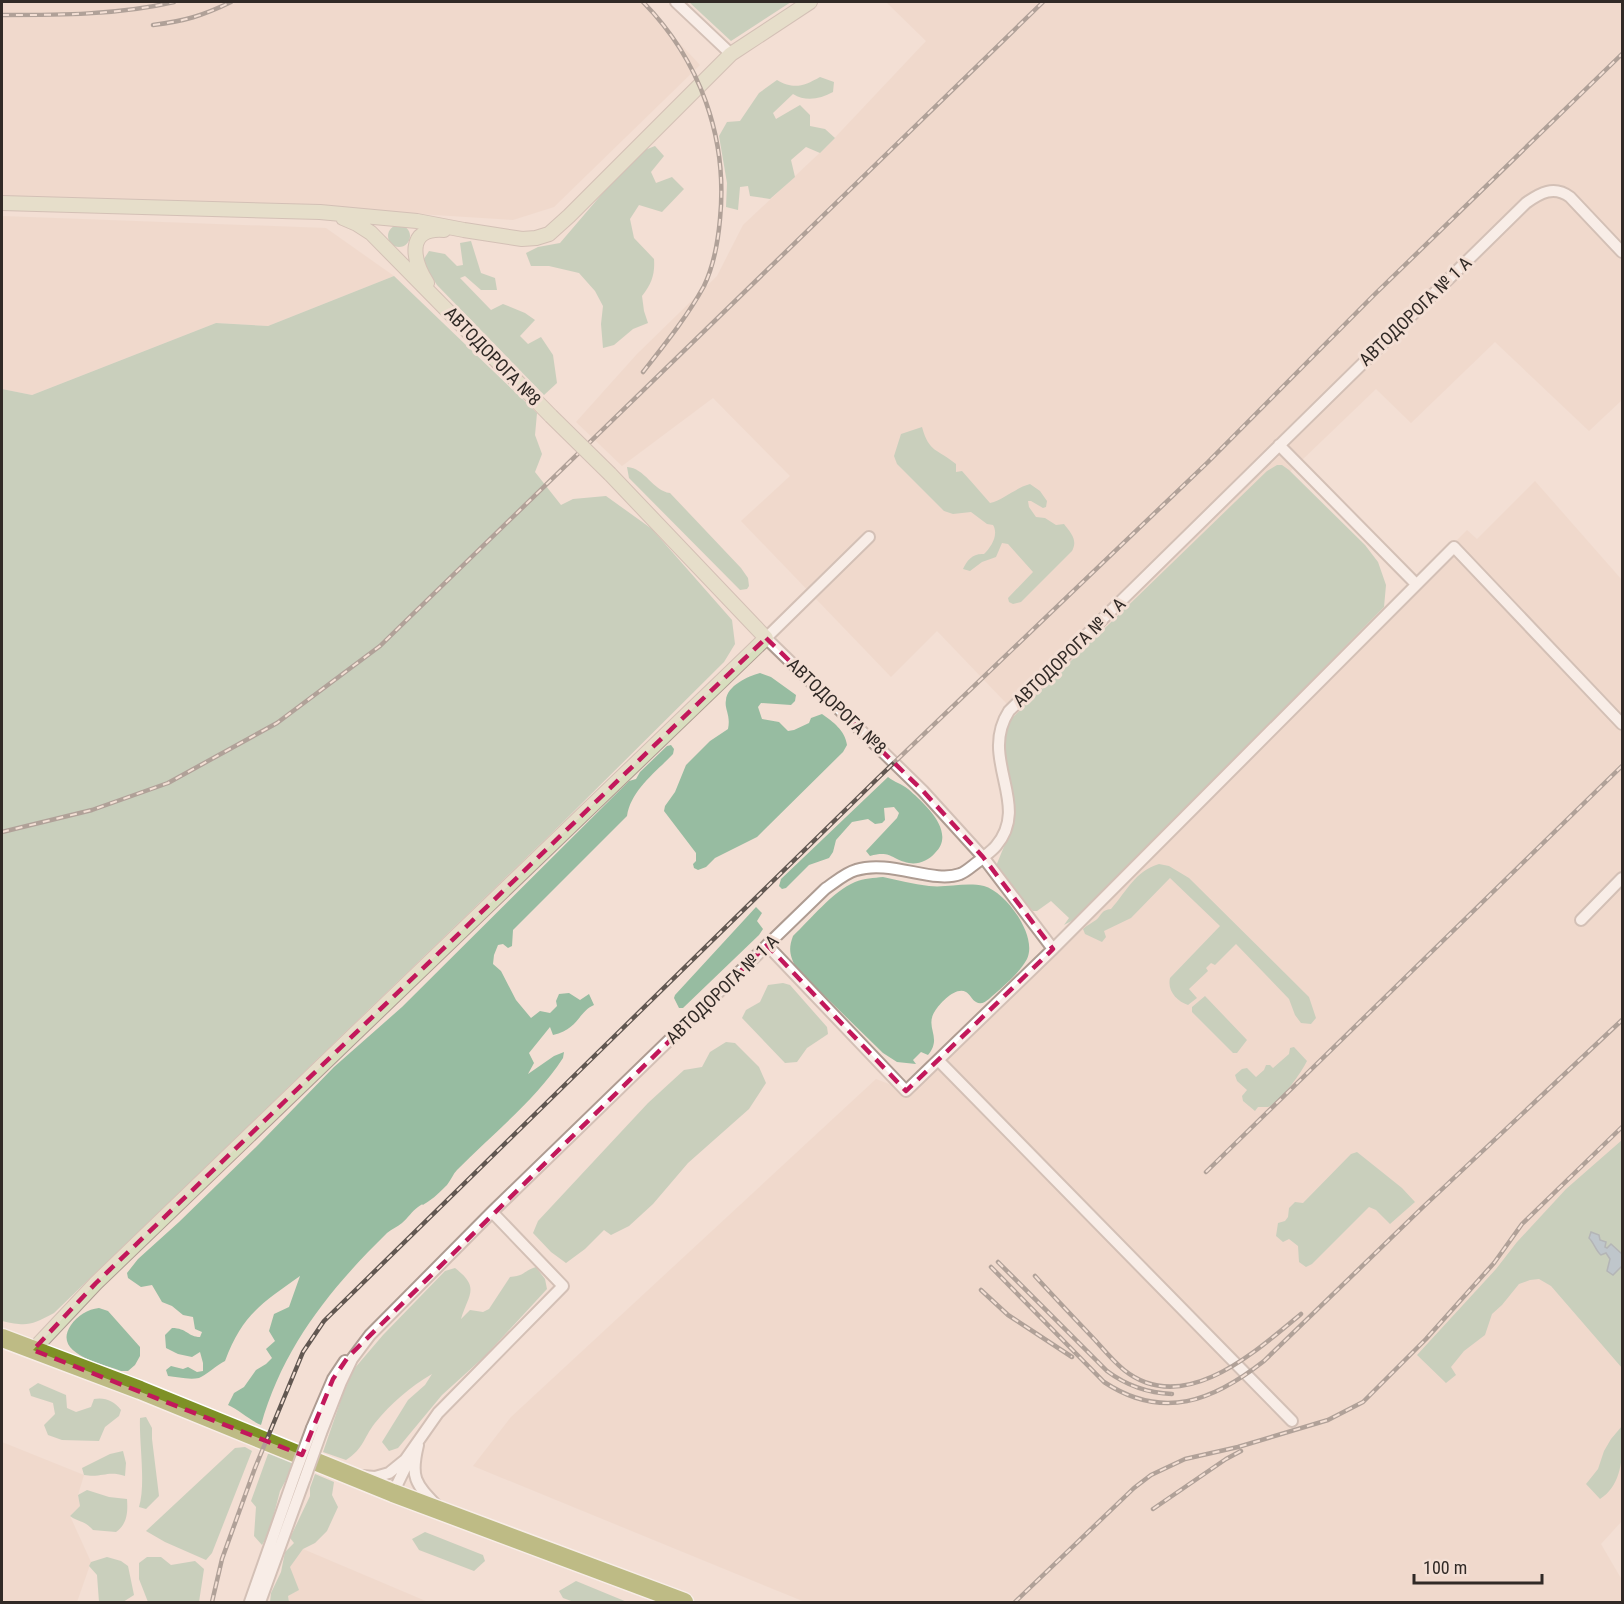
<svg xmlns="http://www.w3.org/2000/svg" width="1624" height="1604" font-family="'Roboto Condensed',sans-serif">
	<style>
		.built { fill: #edd3c4 }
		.green { fill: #97bca1 }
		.water { fill: #81a9c1; stroke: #698392; stroke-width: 1.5 }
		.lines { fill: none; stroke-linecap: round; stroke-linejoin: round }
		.street-casing { stroke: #ae9c92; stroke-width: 14 }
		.secondary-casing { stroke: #ae9c92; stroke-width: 16 }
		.highway-casing { stroke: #fff; stroke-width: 21 }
		.street { stroke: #fff; stroke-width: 10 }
		.secondary { stroke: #d8debe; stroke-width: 14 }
		.highway { stroke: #7e9126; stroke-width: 18 }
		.rail-casing { stroke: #615751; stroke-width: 4.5 }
		.rail { stroke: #f3dfd4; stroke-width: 2; stroke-dasharray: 7; stroke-linecap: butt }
		.street-bridge-casing { stroke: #ae9c92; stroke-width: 14; stroke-linecap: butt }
		.secondary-bridge-casing { stroke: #ae9c92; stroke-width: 16; stroke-linecap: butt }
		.street-bridge { stroke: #fff; stroke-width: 10 }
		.secondary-bridge { stroke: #d8debe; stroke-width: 14 }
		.marked { fill: none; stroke: #c2185b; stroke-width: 4.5; stroke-dasharray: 12 8; stroke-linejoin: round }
		.labels { text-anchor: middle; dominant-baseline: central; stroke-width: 6; stroke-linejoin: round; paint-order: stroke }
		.street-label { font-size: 18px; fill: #312a26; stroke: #f3dfd4 }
	</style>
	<rect width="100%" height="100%" fill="#f3dfd4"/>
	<path class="built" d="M2,2H641L700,65L554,207L513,220L322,208L2,197Z
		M886,2H1622V400L1589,431L1495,342L1411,423L1376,389L1054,698L1028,726L937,631L891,677L741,521L790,476L713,398L622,466L576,422L637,354L717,276L743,225L827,146L926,41Z
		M2,216L326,228L394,276L268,326L216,323L32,395L2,389Z
		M1535,481L1622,580V1521L1601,1544L1622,1580V1602H805L473,1466L511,1417L876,1079L907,1091L1467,530L1477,539Z
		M2,1442L84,1475L78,1495L80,1506L70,1516L91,1562L77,1602H2Z
		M303,1549L428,1602H289L288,1596L298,1590L289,1567Z"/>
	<path class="green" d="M689,2H791L731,41Z
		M820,77L834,82L833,92C820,99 806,102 793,94L773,113L776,119L800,105L810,115V126L825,129L835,138L820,153L806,147L791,160L795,177L770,199L750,196L748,186L740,187L738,210L726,207L727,183L719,136L727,122L740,121L759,93L777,80C794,90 804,86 820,77Z
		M655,146L664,156L651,172L656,183L672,177L684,189L662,212L639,205L630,219L634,238L654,259C655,274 652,283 642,296L644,311L648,323L633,329L614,345L603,348L601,324L603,306L595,291L579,273L549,266H531L526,253L538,247L560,243L637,153Z
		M388 236a11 11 0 1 1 22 0a11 11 0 1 1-22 0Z
		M471,241L481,273L495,278L497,290H481L465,276L460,278L491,310L503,304L525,313L535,320L520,336L528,344L541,337L553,355L557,383L544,395L437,285L422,262L429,251L445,254L457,266L463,265L460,243Z
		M394,276L537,413L535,435L542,454L535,472L561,505L573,499L606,496L652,529L732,620L735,644L724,662L558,827L54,1313C31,1325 28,1327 2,1321V389L32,395L216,323L268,326Z
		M922,427C929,453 938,449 956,464V472L962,471L990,503C1005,499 1015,488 1030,484L1040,491L1047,501L1046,507L1043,508L1031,501H1028L1029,507L1036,517L1045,518L1056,525L1064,524C1071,533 1078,540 1072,551L1021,602L1013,604L1009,602L1008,598L1033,572L1008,544L1002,543L996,557L982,562L970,571L963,569C967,560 973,553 984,554C991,547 999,535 993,525L987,524L971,512L953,514L944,511L897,464L894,456L901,434Z
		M1277,465H1282L1289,470L1365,545L1378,562L1386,585L1384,607L1079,917L1064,925L1069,918L1051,901L1037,911H1033L1000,876L996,866L1012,827L1002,743L1011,719L1267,471Z
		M627,467C645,468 653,491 670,493L741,568L748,578L749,586L747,589L740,590L629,478Z
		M760,673L771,677L796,695L795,701L791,705L761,703L758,707L762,719L779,722L788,731L794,730L809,723L811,718L822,714C833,722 845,730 847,745L843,752L757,837L715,858L706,867L698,870L694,868L693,864L696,861V853L664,811L665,806L675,792L686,765L710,741L728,729C731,715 724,709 726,700C727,686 748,676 760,673Z
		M671,745L674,749L673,754C656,772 631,790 627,816L513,930L512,946L508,948L503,944L498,945L494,955L493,964L501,971L516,1000L531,1018L540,1011L550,1013L557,1006L556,1001L559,994L569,993L580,1000L589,994L594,1005C578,1012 579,1029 553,1035L550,1027L529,1053L534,1063L528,1074L554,1056L564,1052L563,1058C535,1101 493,1133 457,1170C453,1174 451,1180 447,1185C441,1191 433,1199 426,1203C420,1207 425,1202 418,1207C412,1211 408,1218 402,1223C397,1227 392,1229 387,1233C330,1289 283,1347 261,1425C251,1421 239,1410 228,1405L234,1393L244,1387L256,1370L266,1364L272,1358L266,1349L275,1341L269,1331L274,1314L289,1307L300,1276C262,1303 242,1315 225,1361C217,1365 205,1376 199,1378C189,1380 177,1377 168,1376L166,1370L171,1366L183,1369L188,1367L197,1372L203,1371V1363L200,1352L192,1357L178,1354L166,1348L165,1335L172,1328C187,1328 188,1337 200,1337L202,1332L195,1329L193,1317L183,1315L172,1306L162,1302L152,1285L141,1287L128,1278L127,1273L138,1259L179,1222L259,1144L334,1067L402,1007L629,781L636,779L640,772L667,746Z
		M888,777C894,782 902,784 908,789C924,803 957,832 935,853C929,860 918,865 909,863C891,860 892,850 870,856L866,851L897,818L899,813L894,807L884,808L885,820L882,823L875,824L868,819L852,822L836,840L833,852L829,858L809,865L786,888L782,889L779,886L781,879Z
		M1159,864L1169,866L1189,878L1309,997L1316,1018L1311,1024L1301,1023L1295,1015L1289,999L1236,944L1215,965L1211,963L1206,968L1208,971L1189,989L1197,998L1188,1005C1177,1001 1167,991 1170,978L1220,926L1170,878L1131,918L1104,931L1106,937L1102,942L1085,934L1083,929C1087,925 1092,923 1096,920C1102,915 1101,910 1111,909C1127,891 1135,871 1159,864Z
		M883,877C898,880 913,884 929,886C947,888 965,882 984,886C1006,892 1038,936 1027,959C1019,974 1001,988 989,999C985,1002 981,1005 976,1002C972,1000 970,994 966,992C956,986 940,1003 935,1011C924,1028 943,1037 928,1055L921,1052L913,1060L916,1064L897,1062L883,1053L796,968C790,956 788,949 793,936C810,920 833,891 855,882C864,878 874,878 883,877Z
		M756,907L762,913L757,921L763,929L759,935L683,1008H679L674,998L675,995Z
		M783,983L790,985L827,1027L828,1034L807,1048L797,1062L785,1063L742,1018L746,1010L760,1002L768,985Z
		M1205,996L1247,1040L1237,1053H1233L1192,1012V1007Z
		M726,1042L735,1043L759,1067L766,1083L749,1109L688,1163L653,1204L629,1226L611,1235L604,1230L585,1249L566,1263L551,1252L533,1233L538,1221L648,1103L684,1070L702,1067L710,1052Z
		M1294,1047L1307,1061C1301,1073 1281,1102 1268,1107C1268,1107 1259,1107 1258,1107L1255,1111L1243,1101L1242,1096L1247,1090L1237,1081L1235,1075L1242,1069L1247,1068L1256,1077L1264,1070L1266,1065H1270L1273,1068L1289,1054L1290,1048Z
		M1622,1140V1368L1551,1286L1539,1279L1530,1280L1519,1284L1502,1305L1492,1314L1485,1335L1464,1351L1451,1367L1456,1375L1446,1383L1417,1355L1496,1269L1517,1242L1566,1189Z
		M1357,1152L1402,1188L1415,1202L1390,1224L1376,1210L1369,1207L1312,1264L1306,1267L1299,1262L1298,1246L1289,1239L1283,1242L1276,1236L1278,1223L1285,1221L1288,1217L1289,1208L1295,1202L1303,1203L1351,1154Z
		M536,1267L545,1279L547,1289L485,1356L442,1395L398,1448L389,1451L382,1442L408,1400L425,1385L432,1374C410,1387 391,1403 375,1423C362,1440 365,1447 346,1460L323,1452L343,1394L354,1369L383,1335L445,1271L455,1268C481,1288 468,1295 461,1319L470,1310L483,1312L489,1309L510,1277C525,1276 523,1271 536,1267Z
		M99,1308L108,1311L140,1347V1356L135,1365L128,1371H121C103,1364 51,1354 71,1325C77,1316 88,1309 99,1308Z
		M38,1383L66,1395L67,1408L76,1412L91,1407L94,1399C105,1397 114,1401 121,1410L119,1416L105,1427L99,1441L62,1440L48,1435L44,1425L55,1414L53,1403L31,1396L29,1389Z
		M146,1417L152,1428V1439L159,1496L146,1509L139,1507C146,1484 139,1444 140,1418Z
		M1622,1426C1623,1451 1624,1484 1600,1499L1586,1484L1598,1469L1604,1451L1611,1439Z
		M245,1447L252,1451L212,1553L206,1560L165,1542L146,1531L235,1448Z
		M277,1450L290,1455L292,1463L287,1478L280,1491L269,1533L262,1545L254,1536L256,1507L251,1501L268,1454Z
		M123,1451L126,1463L125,1476C107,1470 103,1478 84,1475L82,1468L110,1454Z
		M315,1474L334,1482L332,1495L338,1507L327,1531L315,1543L303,1549L290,1567L299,1590L288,1596L289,1602H270L271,1593L281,1572L285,1552L294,1543L290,1538L310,1496V1488Z
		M87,1490L109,1497L127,1499C128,1513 127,1524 116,1532L93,1530C84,1520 80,1523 70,1516L80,1506L78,1495Z
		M425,1532L483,1555L485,1561L474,1571L419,1550L412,1539Z
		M107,1557L121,1561L128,1566L134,1595L123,1602H99L97,1575L89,1566L91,1562Z
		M147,1557H161L171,1565L195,1561L204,1569L199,1602H148L139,1579V1563Z
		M576,1581L627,1602H574L563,1598L559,1591Z"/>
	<path class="water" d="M1591,1232L1599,1235L1600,1240L1606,1242L1605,1247L1607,1248L1611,1244L1622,1254V1266L1613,1275L1607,1271L1610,1259L1606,1253L1601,1255C1596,1251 1594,1243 1589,1238Z"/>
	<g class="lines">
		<g class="street-casing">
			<path id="street" d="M676,2L731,54
				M1279,445L1416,584
				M869,537L766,638L923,791L983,857L1053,949
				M1581,920L1622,878
				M767,945L906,1091L1053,949L1454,547L1622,724
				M938,1060L1292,1421
				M312,1428L333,1379L345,1361
				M321,1433L341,1382L352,1359L370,1335L492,1212L825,889C834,883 845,873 856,870C890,859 933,884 960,874C966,872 973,865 979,861C984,856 991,852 996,846C1032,804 978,759 1009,711L1526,203C1540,193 1554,185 1570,197L1622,252
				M418,1445C410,1478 415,1483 438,1507
				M362,1476L375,1477L389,1473L405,1460L438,1413L563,1286L492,1212
				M393,1493L410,1458
				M250,1602L295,1474
				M260,1602L305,1478"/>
		</g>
		<g class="secondary-casing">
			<path id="secondary" d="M2,203L320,212L417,221L464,230L522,239L536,238L549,234L569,216L731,54L810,2
				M343,218L357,224L371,233L551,416
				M427,283C413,261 405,227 444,230
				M33,1350L96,1283L766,638L610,474"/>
		</g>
		<g class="highway-casing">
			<path id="highway" d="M2,1338L140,1390L393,1493L684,1602"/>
		</g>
		<use href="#street" class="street"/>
		<use href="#secondary" class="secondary"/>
		<use href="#highway" class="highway"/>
		<g class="rail-casing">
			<path id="rail" d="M2,15C59,15 118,15 174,2
				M153,25C185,21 202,16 231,2
				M643,372C665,344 687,317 704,286C714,265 718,242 720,219C728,138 700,60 643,2
				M2,832L92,810L168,783L277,723L380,646L1043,2
				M1206,1172L1622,766
				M998,1262L1107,1371C1127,1386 1148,1393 1172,1394
				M991,1267L1104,1382C1163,1421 1213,1401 1264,1361L1422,1208L1622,1020
				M1035,1276C1055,1298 1075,1319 1095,1340C1104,1350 1113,1361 1124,1370C1184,1418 1256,1351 1301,1314
				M981,1290L1008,1315L1072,1357
				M1153,1509L1226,1459L1241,1451
				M212,1602L222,1559L255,1468L303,1352L324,1321L877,779L1208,462L1374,295L1622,54
				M1015,1602L1134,1488L1151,1475L1185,1459L1238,1447L1328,1420L1363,1402L1426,1339L1494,1263L1522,1224L1622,1127"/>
		</g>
		<use href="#rail" class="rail"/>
		<g class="street-bridge-casing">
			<path id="street-bridge" d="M295,1474L312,1428
				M305,1478L321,1433"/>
		</g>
		<g class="secondary-bridge-casing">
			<path id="secondary-bridge" d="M551,416L610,474"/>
		</g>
		<use href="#street-bridge" class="street-bridge"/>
		<use href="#secondary-bridge" class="secondary-bridge"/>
	</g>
	<path d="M0 0H1624V1604H0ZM766,638L923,791L983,857L1053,949L906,1091L767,945L348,1357L333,1379L302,1455L33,1350L96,1283Z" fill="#f3dfd4" fill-opacity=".55" fill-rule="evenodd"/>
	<path class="marked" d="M766,638L923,791L983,857L1053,949L906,1091L767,945L348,1357L333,1379L302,1455L33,1350L96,1283Z"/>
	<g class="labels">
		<g class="street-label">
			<text transform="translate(1415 311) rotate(-44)">АВТОДОРОГА № 1 А</text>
			<text transform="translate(493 356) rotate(46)">АВТОДОРОГА №8</text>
			<text transform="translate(1069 652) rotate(-44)">АВТОДОРОГА № 1 А</text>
			<text transform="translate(837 706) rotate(44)">АВТОДОРОГА №8</text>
			<text transform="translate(722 989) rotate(-44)">АВТОДОРОГА № 1 А</text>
		</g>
	</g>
	<rect width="1624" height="1604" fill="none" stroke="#312a26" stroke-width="6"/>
	<path d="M1414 1574v9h128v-9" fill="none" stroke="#312a26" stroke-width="3"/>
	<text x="1423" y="1574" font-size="18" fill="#312a26" stroke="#f3dfd4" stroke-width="4.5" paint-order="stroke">100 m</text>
</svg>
